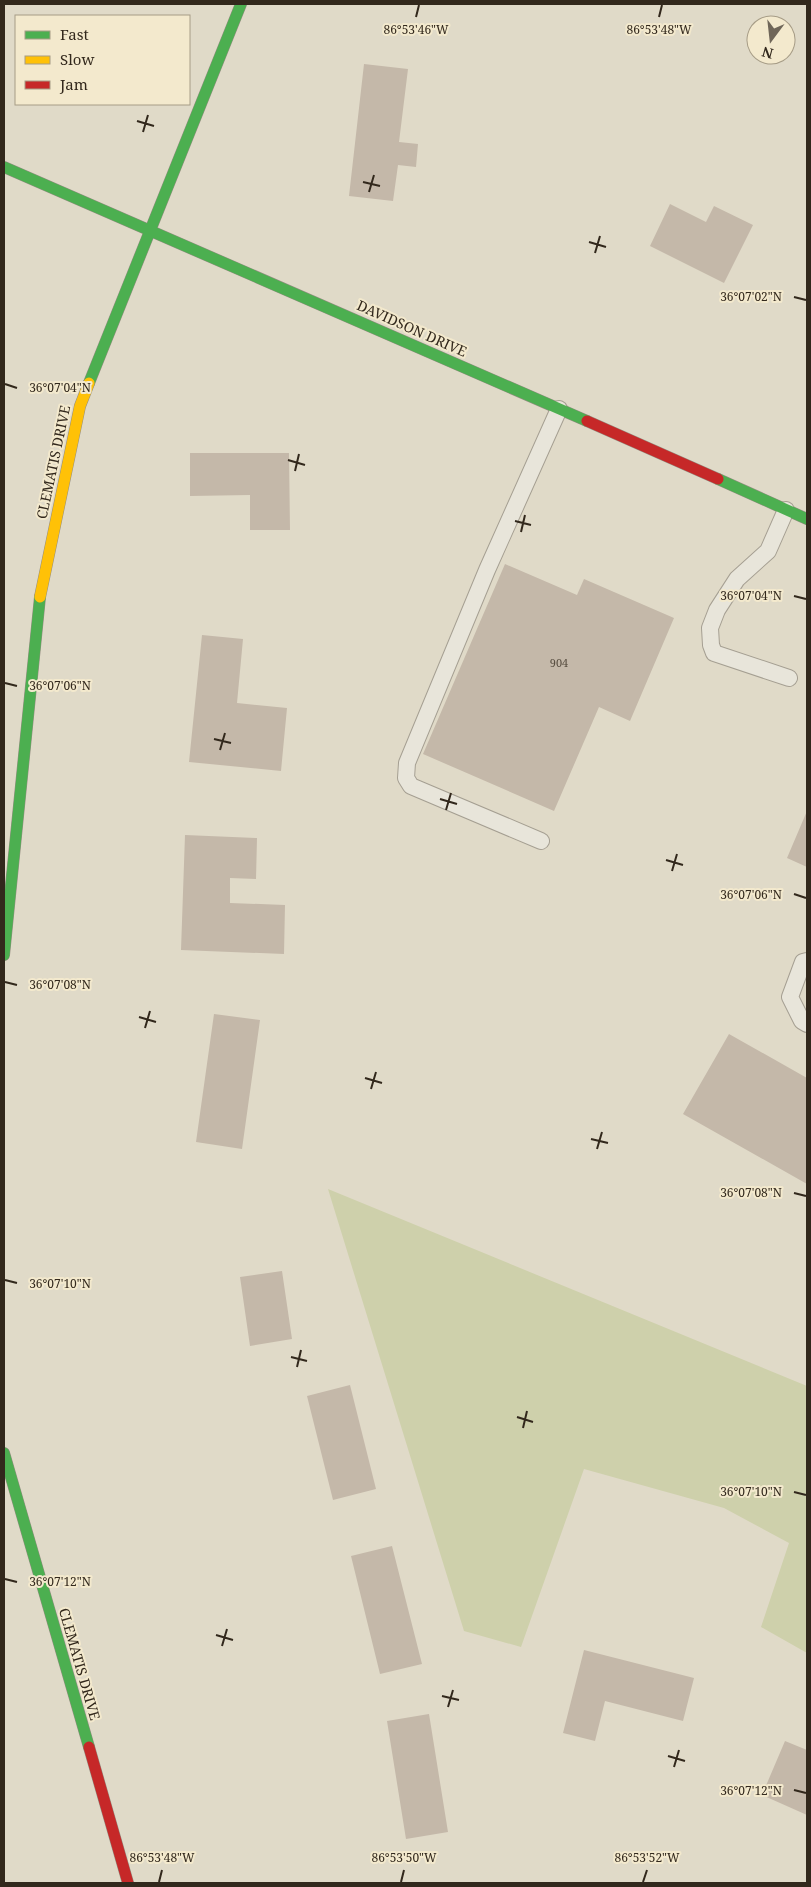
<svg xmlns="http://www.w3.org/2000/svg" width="811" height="1887" font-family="'Noto Serif',serif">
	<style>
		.green { fill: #ced0ab }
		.building { fill: #c4b8a9 }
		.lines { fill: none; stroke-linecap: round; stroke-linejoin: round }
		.lane-casing { stroke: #a59f92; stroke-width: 18 }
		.fast-casing { stroke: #948e82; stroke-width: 12 }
		.slow-casing { stroke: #948e82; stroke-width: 12 }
		.jam-casing { stroke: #948e82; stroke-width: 12 }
		.lane { stroke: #e8e5da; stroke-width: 16 }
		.fast { stroke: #4caf50; stroke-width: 11 }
		.slow { stroke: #ffc107; stroke-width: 11 }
		.jam { stroke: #c62828; stroke-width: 11 }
		.ticks { fill: none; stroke: #32281c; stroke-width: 2 }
		.labels { text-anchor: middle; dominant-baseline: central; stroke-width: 4; stroke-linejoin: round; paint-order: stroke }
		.number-label { font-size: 11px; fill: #564c3f }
		.street-label { font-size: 14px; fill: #32281c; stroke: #f3e9cd }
		.ticks-label { font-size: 12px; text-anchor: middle; fill: #32281c; stroke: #f3e9cd; stroke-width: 4; stroke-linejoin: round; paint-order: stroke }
	</style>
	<rect width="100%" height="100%" fill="#e0dac8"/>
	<path class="green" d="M328,1189L807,1386V1653L761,1627L789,1543L724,1508L584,1469L521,1647L464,1631Z"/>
	<path class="building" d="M364,64L408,69L399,142L418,144L416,167L398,165L393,201L349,196Z
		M670,204L706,222L714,206L753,225L724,283L650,246Z
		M190,453H289L290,530H250V495L190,496Z
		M505,564L577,595L584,579L674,618L630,721L599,707L554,811L423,754Z
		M202,635L243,639L237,703L287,708L281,771L189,762Z
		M807,811V867L787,858Z
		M185,835L257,838L256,879L230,878V903L285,905L284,954L181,950Z
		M214,1014L260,1020L242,1149L196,1142Z
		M729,1034L807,1078V1184L683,1114Z
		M282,1271L292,1339L250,1346L240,1277Z
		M350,1385L376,1489L333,1500L307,1396Z
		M392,1546L422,1664L380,1674L351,1556Z
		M584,1650L694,1678L683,1721L605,1701L595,1741L563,1733Z
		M429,1714L448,1832L406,1839L387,1721Z
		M785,1741L807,1750V1815L762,1795Z"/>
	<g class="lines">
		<g class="lane-casing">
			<path id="lane" d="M786,510L768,551L737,579L717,610L710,628L711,645L714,653L789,678
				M541,841L411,786L406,778L407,763L487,570L559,409
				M807,961L803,962L790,997L802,1021L807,1024"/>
		</g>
		<g class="fast-casing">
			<path id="fast" d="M4,167L587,421
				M89,383L241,4
				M718,479L807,519
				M4,955L40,597
				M4,1453L89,1747"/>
		</g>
		<g class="slow-casing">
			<path id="slow" d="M40,597L80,406L89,383"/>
		</g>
		<g class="jam-casing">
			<path id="jam" d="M587,421L718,479
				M89,1747L128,1883"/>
		</g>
		<use href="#lane" class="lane"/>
		<use href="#fast" class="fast"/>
		<use href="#slow" class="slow"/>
		<use href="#jam" class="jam"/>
	</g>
	<path class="ticks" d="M416,17L419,5M659,17L662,5M137,121L154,126M143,132L148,115M363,182L380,186M369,192L374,175M589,242L606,247M595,253L600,236M794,297L806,300M5,384L17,388M288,460L305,465M295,471L299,454M515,521L531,525M521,532L525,515M794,596L806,599M5,683L17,686M214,739L231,743M220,750L225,733M440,799L457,804M446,810L451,793M666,860L683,865M672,871L677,854M794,894L806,898M5,982L17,985M139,1017L156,1022M145,1028L150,1011M365,1078L382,1083M371,1089L376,1072M591,1139L608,1143M597,1149L602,1132M794,1193L806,1196M5,1280L17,1283M291,1357L307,1361M297,1367L301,1350M517,1417L533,1422M523,1428L527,1411M794,1492L806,1495M5,1579L17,1582M216,1635L233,1640M222,1646L227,1629M442,1696L459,1700M448,1707L453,1690M668,1756L685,1761M674,1767L679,1750M794,1790L806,1793M159,1882L162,1870M401,1882L404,1870M643,1882L647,1870"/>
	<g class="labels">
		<g class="number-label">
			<text x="559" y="662">904</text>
		</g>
		<g class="street-label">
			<text transform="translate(412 328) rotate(24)">DAVIDSON DRIVE</text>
			<text transform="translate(53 462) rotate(-78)">CLEMATIS DRIVE</text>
			<text transform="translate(80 1664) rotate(74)">CLEMATIS DRIVE</text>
		</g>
	</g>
	<g class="ticks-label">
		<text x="416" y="34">86°53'46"W</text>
		<text x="659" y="34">86°53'48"W</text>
		<text x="751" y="301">36°07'02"N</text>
		<text x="60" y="392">36°07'04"N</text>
		<text x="751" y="600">36°07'04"N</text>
		<text x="60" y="690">36°07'06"N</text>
		<text x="751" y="899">36°07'06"N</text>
		<text x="60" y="989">36°07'08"N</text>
		<text x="751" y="1197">36°07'08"N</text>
		<text x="60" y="1288">36°07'10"N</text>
		<text x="751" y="1496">36°07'10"N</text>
		<text x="60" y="1586">36°07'12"N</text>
		<text x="751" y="1795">36°07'12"N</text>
		<text x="162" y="1862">86°53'48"W</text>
		<text x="404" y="1862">86°53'50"W</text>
		<text x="647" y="1862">86°53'52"W</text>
	</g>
	<rect width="811" height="1887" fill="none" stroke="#32281c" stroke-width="10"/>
	<rect x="15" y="15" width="175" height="90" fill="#f3e9cd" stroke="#a69c86"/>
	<rect x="25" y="31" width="25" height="8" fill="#4caf50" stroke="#a69c86"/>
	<text x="60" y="40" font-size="15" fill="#32281c">Fast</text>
	<rect x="25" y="56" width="25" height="8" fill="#ffc107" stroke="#a69c86"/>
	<text x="60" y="65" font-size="15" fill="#32281c">Slow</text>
	<rect x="25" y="81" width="25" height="8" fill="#c62828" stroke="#a69c86"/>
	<text x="60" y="90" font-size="15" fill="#32281c">Jam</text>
	<g transform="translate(771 40) rotate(195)"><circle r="24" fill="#f3e9cd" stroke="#a69c86"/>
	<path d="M0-4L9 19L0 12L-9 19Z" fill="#6f6658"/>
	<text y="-8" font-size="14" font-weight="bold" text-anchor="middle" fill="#32281c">N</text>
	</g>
</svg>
